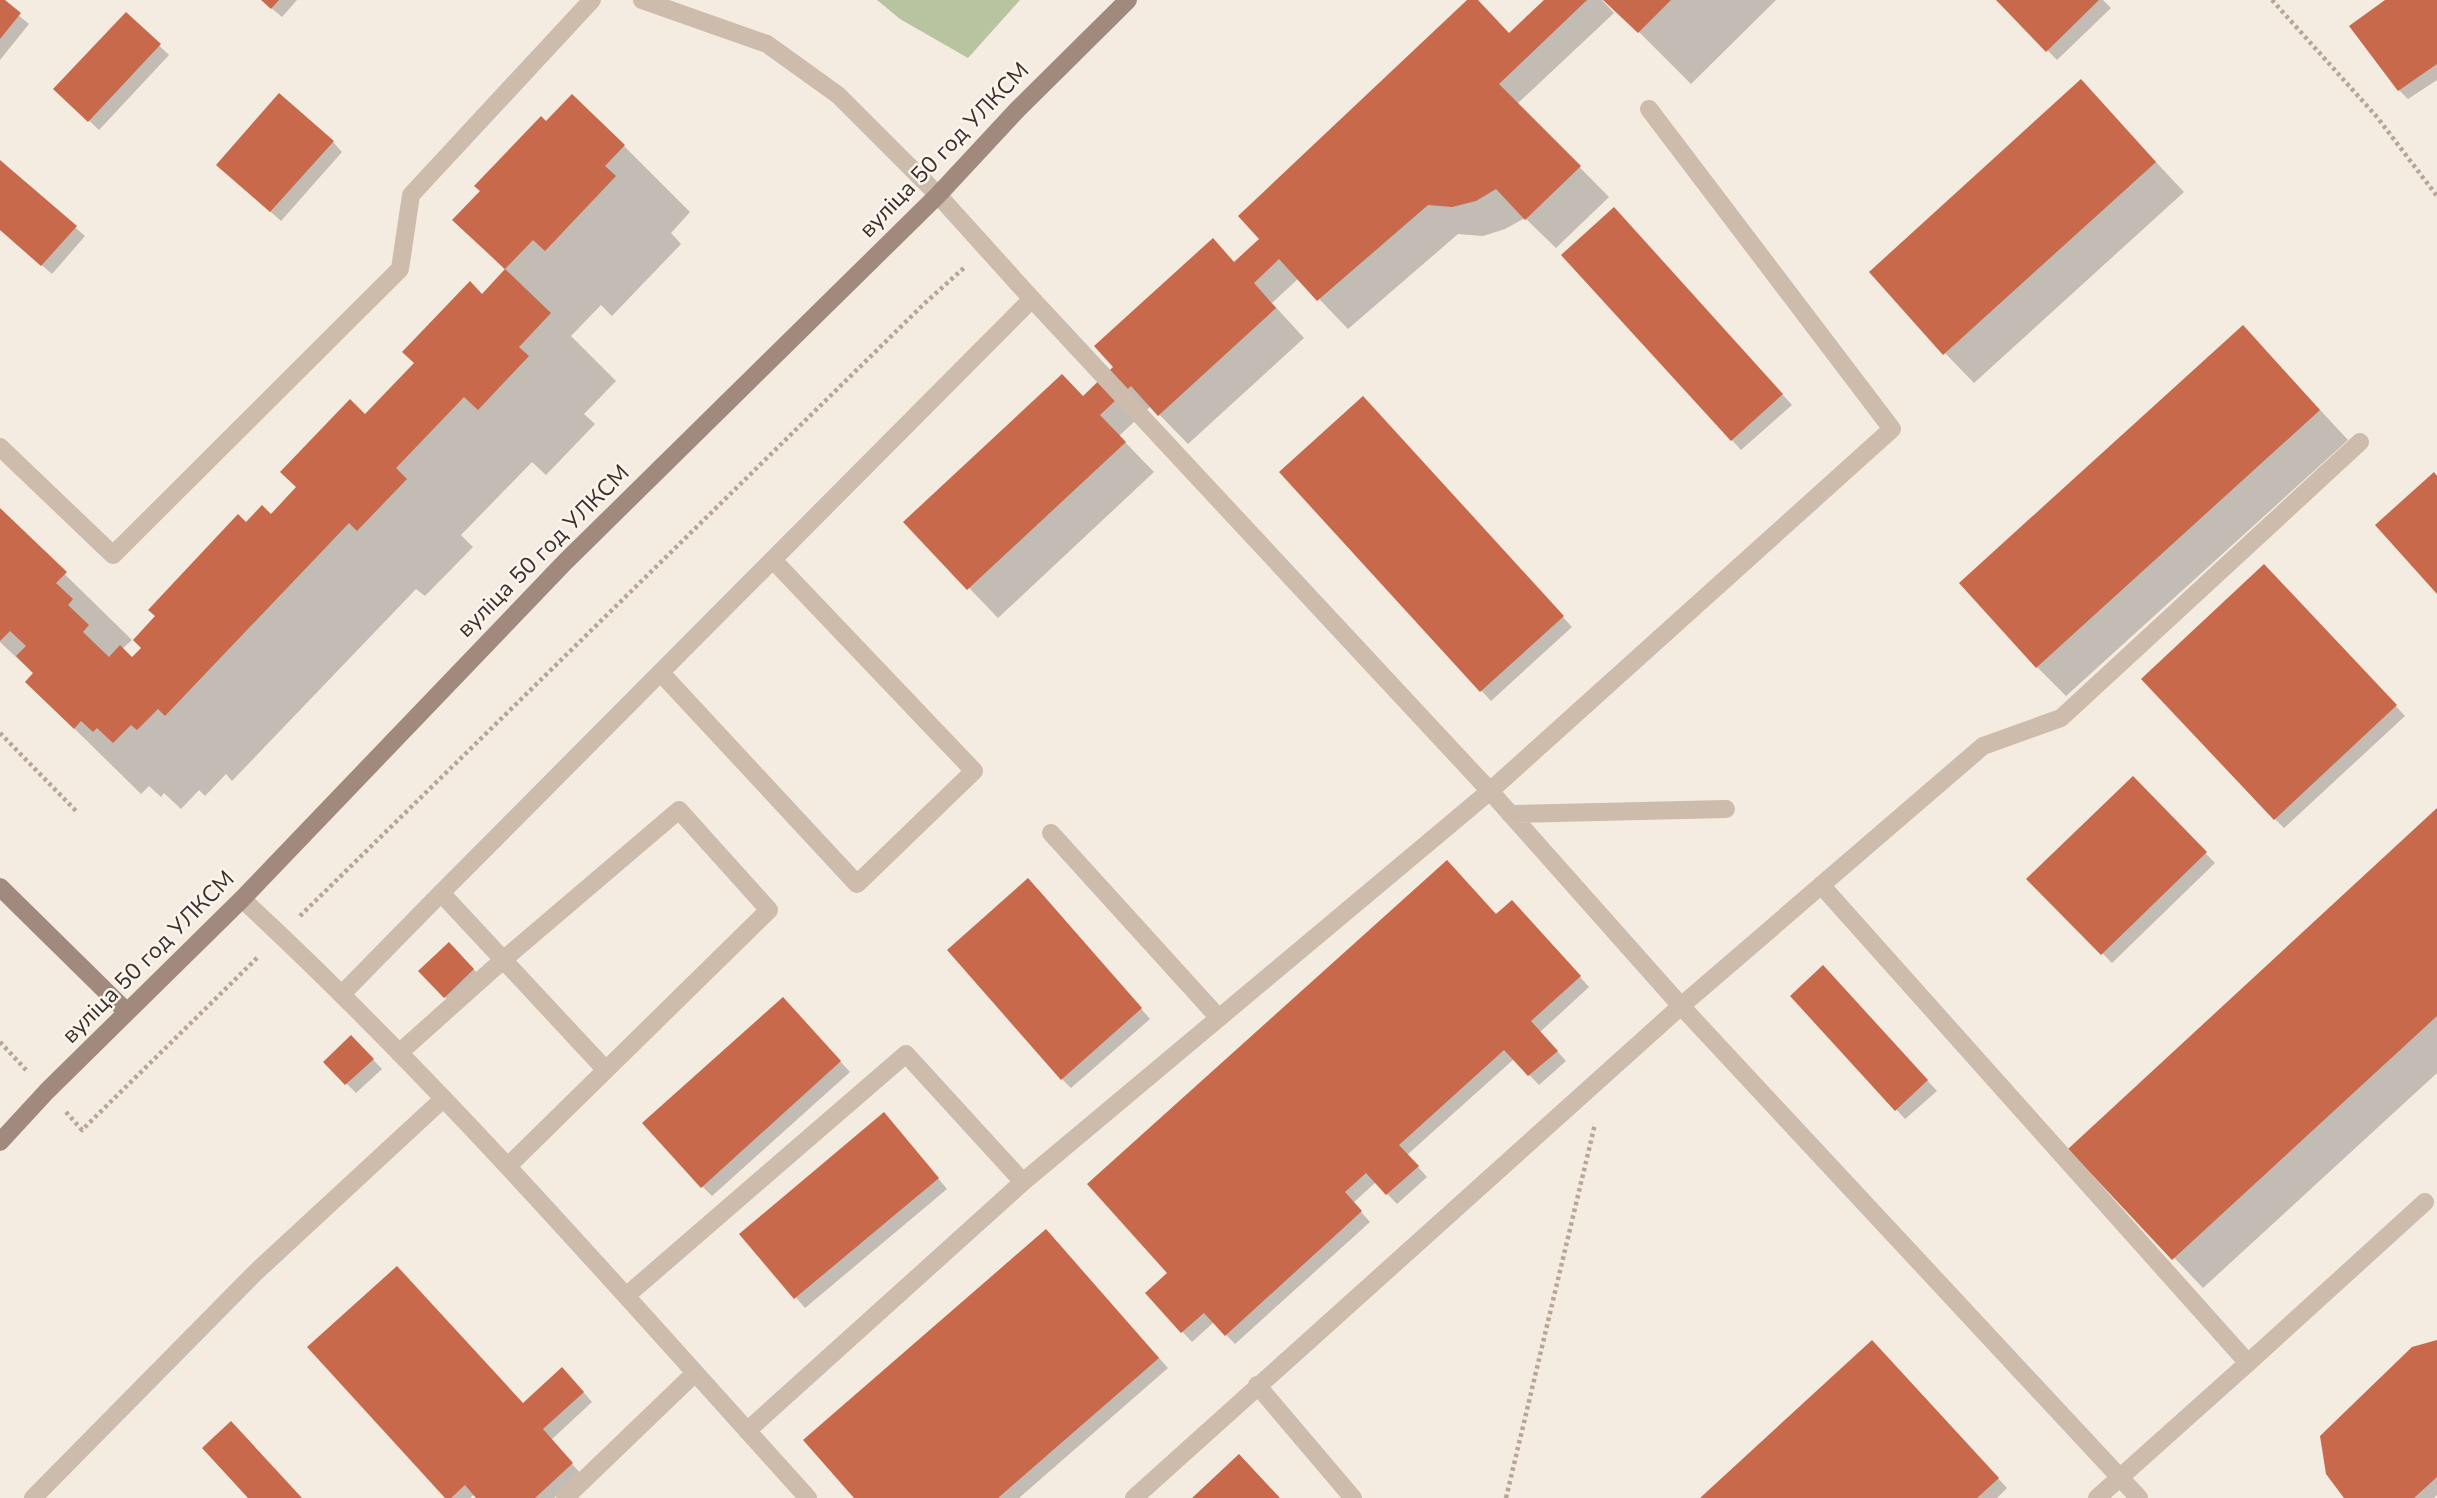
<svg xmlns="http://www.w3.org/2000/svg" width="2437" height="1498" font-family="'Nunito Sans',sans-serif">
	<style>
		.green { fill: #b8c4a0 }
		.shadow { fill: #0003 }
		.building { fill: #c8694b }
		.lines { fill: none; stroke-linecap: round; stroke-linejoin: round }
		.path { stroke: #b9a596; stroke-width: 4.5; stroke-dasharray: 3.5 3.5; stroke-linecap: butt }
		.lane { stroke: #cdbbac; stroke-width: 18 }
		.street { stroke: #cdbbac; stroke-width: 18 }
		.secondary { stroke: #a18a7d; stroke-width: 18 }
		.labels { text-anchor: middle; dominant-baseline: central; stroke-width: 5; stroke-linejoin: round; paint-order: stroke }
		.street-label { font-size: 23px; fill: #3b302b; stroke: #fbf5ee }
	</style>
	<rect width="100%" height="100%" fill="#f4ebe1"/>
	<path class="green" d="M877,0H1020L968,58L900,19Z"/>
	<path class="shadow" d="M0,0L29,24L0,60Z
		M262,0H297L282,17Z
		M1469,0H1475L1510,35L1546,0H1602L1614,13L1517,104L1609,197L1556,248L1525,218L1505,229L1483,236L1458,234L1348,329L1299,278L1272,303L1304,338L1188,444L1151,406L1119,436L1154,472L998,618L906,522L1083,398L1113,370L1213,241L1235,263L1262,239Z
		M1607,0H1776L1691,84Z
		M1998,0H2103L2111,8L2057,60Z
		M2389,0H2437V80L2408,99L2399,90Z
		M126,14L169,55L99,130L56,89Z
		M2081,82L2184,192L1974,383L1945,353Z
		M546,123L624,146L690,212L671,233L681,244L612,316L601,305L571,336L616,381L584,414L595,424L546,475L532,462L461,535L473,547L425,596L416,589L232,781L226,774L205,796L199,790L181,809L164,793L161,797L149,786L141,794L27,682L34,674L0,642V511L132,640L122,649L132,659L246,524L271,516L506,271L455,220Z
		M333,142L342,152L281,221L228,174Z
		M0,162L85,236L52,274L0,229Z
		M1623,219L1792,405L1741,450L1564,256Z
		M2243,327L2348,440L2066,696L2037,667Z
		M1372,408L1572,627L1491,701L1282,472Z
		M2274,575L2405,716L2284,828L2275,819Z
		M2133,778L2215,863L2112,963L2029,879Z
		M2437,812V1073L2203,1288L2071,1149Z
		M1038,889L1150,1019L1071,1088L1062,1079Z
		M1522,912L1589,987L1540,1032L1566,1061L1539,1085L1514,1059L1407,1155L1427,1177L1397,1204L1376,1182L1353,1203L1370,1222L1235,1344L1214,1322L1192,1342L1147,1293L1170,1273L1497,916Z
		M449,944L483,979L454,1006L420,971Z
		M1833,977L1937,1091L1905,1119L1896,1109Z
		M792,1009L850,1072L712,1196L702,1186Z
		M351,1037L382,1069L356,1093L325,1062Z
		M893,1124L947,1189L805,1308L742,1234Z
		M1056,1241L1168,1368L1019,1498H856Z
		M2437,1342V1495L2434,1498H2346Z
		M1881,1352L2007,1488L1997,1498H1703Z
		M572,1379L592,1402L551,1440L581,1474L554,1498H479L475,1494L470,1498H447L523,1405Z"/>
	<path class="building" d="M0,0H5L21,13L0,39Z
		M261,0H279L271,9Z
		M1467,0H1478L1509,33L1544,0H1587L1499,84L1581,166L1525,220L1496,189L1476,201L1452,207L1428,205L1317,301L1279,259L1254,283L1276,308L1158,416L1131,386L1100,415L1126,442L967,590L903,522L1062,374L1083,396L1113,367L1094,346L1213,238L1234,262L1259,239L1238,216Z
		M1603,0H1671L1638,33Z
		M1996,0H2099L2046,52Z
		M2385,0H2437V64L2398,91L2349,26Z
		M126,12L161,44L88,122L53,89Z
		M2081,79L2156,162L1943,355L1869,272Z
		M279,93L334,141L270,212L216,165Z
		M572,94L625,145L605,166L616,176L545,251L533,240L505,269L551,313L519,347L529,356L478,410L464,397L396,468L407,479L357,531L349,523L165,716L158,709L137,730L131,725L113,743L97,728L93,732L81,721L74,729L25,682L33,673L16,656L26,646L10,631L0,641V508L67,572L56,583L73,599L68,605L89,625L83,632L109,657L120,645L132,657L141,648L133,640L155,616L148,610L238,514L246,522L262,505L271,514L296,487L280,472L350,399L365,414L414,363L402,352L470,281L482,294L505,269L452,220L480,191L474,186L541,116L546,121Z
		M0,160L77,226L41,266L0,230Z
		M1614,207L1783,394L1731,441L1561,255Z
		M2243,325L2320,410L2036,668L1959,583Z
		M1363,396L1564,616L1480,692L1279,472Z
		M2434,472L2437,476V594L2375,525Z
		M2264,564L2397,705L2274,820L2141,679Z
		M2133,776L2207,852L2101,955L2026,879Z
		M2437,808V1016L2172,1260L2068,1149Z
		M1447,860L1496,914L1512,900L1581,976L1531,1021L1558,1051L1528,1076L1504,1050L1399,1145L1419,1166L1386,1195L1366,1173L1345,1192L1362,1211L1225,1336L1204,1313L1181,1333L1145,1293L1167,1273L1087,1184Z
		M1028,878L1142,1008L1061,1080L947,950Z
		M449,942L474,969L444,998L418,971Z
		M1823,965L1928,1080L1895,1111L1790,996Z
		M783,997L841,1061L701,1188L642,1123Z
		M351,1035L374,1059L345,1085L323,1062Z
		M884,1112L939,1178L794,1299L739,1234Z
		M1046,1229L1159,1358L998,1498H854L803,1440Z
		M397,1266L523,1403L562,1367L584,1392L543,1429L573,1463L535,1498H476L465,1485L451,1498H445L307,1347Z
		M1872,1340L1999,1478L1977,1498H1700Z
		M2437,1340V1477L2414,1498H2344L2326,1474L2320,1436L2412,1347Z
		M231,1421L302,1498H248L202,1448Z
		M1239,1454L1280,1498H1192Z"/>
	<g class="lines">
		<path class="path" d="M2272,0L2377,117L2437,196
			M0,733L77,812
			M300,916L925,303L965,267
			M0,1042L26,1070
			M66,1112L82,1130L259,956
			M1506,1498L1595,1124"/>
		<path class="lane" d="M938,195L1032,299L1490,791L1681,1006L1134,1498
			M0,447L113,555L400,269L411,195L592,0
			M661,673L857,884L974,771L773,560
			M1510,814L1726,809
			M1051,833L1219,1018
			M1821,885L2248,1363L2097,1498
			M441,893L1032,299
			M242,899C444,1086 624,1295 808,1498
			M342,994L441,893L605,1069
			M399,1053L503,960L679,810L769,910L508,1166
			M1023,1182L1490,791L1892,429L1649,109
			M626,1296L906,1054L1023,1182L747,1431
			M2248,1363L2425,1202
			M1257,1385L1353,1498
			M33,1498L256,1272L443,1099
			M565,1498L695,1373
			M2139,1498L1681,1006L1983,746L2061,718L2360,442"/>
		<path class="street" d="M642,0L767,44L838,95L938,195"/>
		<path class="secondary" d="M0,887L126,1011
			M0,1142L47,1091L242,899L565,562L938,195L1018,109L1128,0"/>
	</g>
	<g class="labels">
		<g class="street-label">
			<text transform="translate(944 150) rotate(-46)">вуліца 50 год УЛКСМ</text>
			<text transform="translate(543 551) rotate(-45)">вуліца 50 год УЛКСМ</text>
			<text transform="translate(148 957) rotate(-45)">вуліца 50 год УЛКСМ</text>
		</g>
	</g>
</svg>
